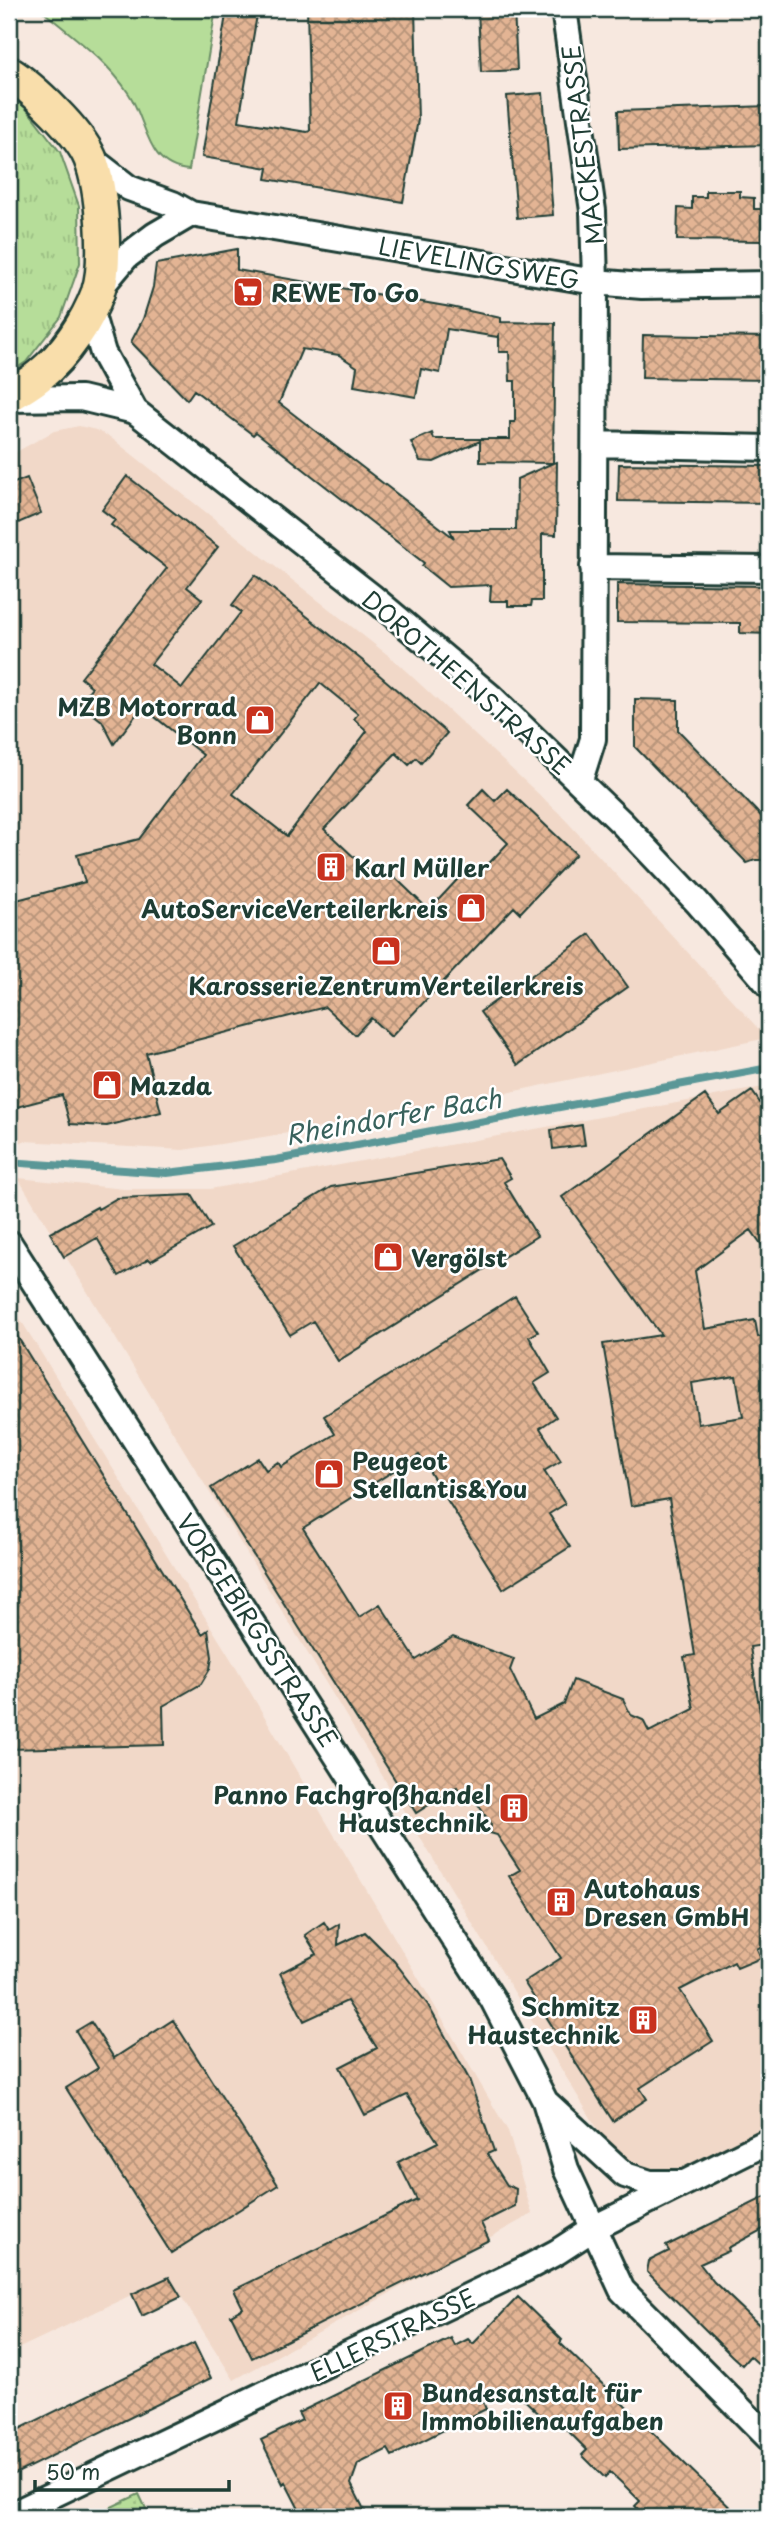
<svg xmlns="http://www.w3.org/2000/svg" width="778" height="2526" font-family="'Playpen Sans',sans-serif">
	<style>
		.built { fill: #f1d8c8 }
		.grass { fill: url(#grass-tufts); stroke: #6a8d66; stroke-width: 2 }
		.park { fill: url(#park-dots); stroke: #6a8d66; stroke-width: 2 }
		.garden { fill: #b6dd99; stroke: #6a8d66; stroke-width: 2 }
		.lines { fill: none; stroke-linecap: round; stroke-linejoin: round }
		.stream { stroke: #5a9797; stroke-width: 8 }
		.building { fill: url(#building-cross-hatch); stroke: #1f3d34; stroke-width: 2; fill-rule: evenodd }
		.minor-casing { stroke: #1f3d34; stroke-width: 30 }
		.major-casing { stroke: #1f3d34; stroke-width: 37 }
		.minor { stroke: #fff; stroke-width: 24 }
		.major { stroke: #f9deab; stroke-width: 32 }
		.labels { text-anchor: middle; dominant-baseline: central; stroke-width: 5; stroke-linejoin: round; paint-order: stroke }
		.street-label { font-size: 24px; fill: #1f3d34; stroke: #fff }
		.poi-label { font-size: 24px; font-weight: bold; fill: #1f3d34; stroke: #fff; text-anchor: start }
		.water-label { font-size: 26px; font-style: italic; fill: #38625d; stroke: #fff }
	</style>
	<defs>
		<pattern id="grass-tufts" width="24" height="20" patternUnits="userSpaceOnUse" patternTransform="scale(1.75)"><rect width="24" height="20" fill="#b6dd99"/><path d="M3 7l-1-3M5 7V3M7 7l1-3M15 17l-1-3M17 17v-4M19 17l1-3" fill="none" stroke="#9cbf84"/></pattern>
		<pattern id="park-dots" width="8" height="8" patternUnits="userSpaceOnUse" patternTransform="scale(1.75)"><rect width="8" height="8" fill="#b6dd99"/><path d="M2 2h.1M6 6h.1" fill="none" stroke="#9cbf84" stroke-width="1.8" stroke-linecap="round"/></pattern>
		<pattern id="building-cross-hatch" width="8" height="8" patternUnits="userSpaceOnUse" patternTransform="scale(1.75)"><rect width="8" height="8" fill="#e3b494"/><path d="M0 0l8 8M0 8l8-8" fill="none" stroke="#b7947a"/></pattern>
	</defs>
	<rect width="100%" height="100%" fill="#f7e8df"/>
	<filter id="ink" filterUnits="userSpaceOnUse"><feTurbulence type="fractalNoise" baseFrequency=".0143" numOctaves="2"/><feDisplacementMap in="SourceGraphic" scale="14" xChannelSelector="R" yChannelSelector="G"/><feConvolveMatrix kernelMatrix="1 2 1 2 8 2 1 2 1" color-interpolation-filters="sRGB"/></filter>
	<g filter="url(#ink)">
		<path class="built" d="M79,426L96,430L110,437L393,659L558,812L767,1038L406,1114L183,1150L24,1141L9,1147V456L54,431Z
			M769,1086V2124L638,2195L18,1178L124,1189H210Z
			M9,1301L229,1656L508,2131L532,2214L234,2380L169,2277L9,2353Z"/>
		<path class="grass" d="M9,96L25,107L60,152L79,206L80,263L61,317L26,362L9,373Z"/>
		<path class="park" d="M139,2494L150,2517H90Z"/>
		<path class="garden" d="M40,9H216L189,170C146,167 148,123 129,94C107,60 71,35 40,9Z"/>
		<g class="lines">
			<path class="stream" d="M22,1163L167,1173L276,1160L769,1068"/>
		</g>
		<path class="building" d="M227,9H258L239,121L307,132L310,131L307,9H415L418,120L403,202L266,179L268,168L202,157Z
			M478,9H514L517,70L481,72Z
			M543,93L553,215L517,218L507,96Z
			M769,106V145L619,149L618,111Z
			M706,191H740V197L754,198V209H762L761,241L677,240L678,208L692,209V197H706Z
			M237,249V270L451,307L501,318V322L555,323L553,463L557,462L556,535L542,534V601H532L531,606H508V601H490L491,585L448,587L422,566L424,563L256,432L253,435L194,390L187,400L131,342L143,319L153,287L156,264ZM447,329L498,337L499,333V352H509L510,381H515V422H510V439H434L432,433L411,442L420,461L434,462L480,441V462L553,463L517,479L516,530H450L454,538L279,403L302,349L339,355L357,367L354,386L416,397L421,369L440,373Z
			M643,335L769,337V380L642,378Z
			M619,464L769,466V503L618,501Z
			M127,476L218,547L187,587L202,599L151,664L182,688L241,612L232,605L255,575L363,661L447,733L421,763L416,758L409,765L396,753L324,829L373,875L382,865L429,910L470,866L479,874L508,843L468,805L483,789L495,801L507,789L576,854L520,913L514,907L391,1037L371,1018L355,1035L325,1007L146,1053L161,1112L107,1126L70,1124L62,1095L9,1109V902L85,882L77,855L139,839L203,755L142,707L114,744L102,721L79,703L92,687L81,678L167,568L111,525L115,520L102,510ZM320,683L358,714L354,719L367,731L287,836L233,794Z
			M27,478L41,513L9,527V485Z
			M617,584L769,586V634L740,633V623L617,622Z
			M635,699L678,700V730L763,818H769V860H755L747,863L635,747Z
			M590,934L628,987L518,1065L480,1012Z
			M752,1091L769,1116V1255L751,1230L695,1271L705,1329L755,1320L758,1337L769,1335V1644L750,1647L762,1726L769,1725V1942L757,1949L761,1958L737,1968L734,1962L680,1990L713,2041L640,2088L647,2099L613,2121L524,1982L561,1958L509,1876L520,1870L497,1835L490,1833L491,1825L468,1788L460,1792L457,1787L416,1813L211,1488L258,1458L266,1470L278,1462L281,1467L335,1434L324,1416L515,1296L538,1332L529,1337L550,1373L534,1383L556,1417L540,1428L561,1461L544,1471L565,1504L549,1514L570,1547L503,1589L419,1455L303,1528L359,1617L380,1604L416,1660L453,1637L514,1659L510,1670L534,1719L564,1704L573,1680L623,1699L631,1715L643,1720L649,1732L694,1709L684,1657L695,1655L669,1499L631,1506L603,1344L661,1335L562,1197L705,1095L719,1114ZM736,1376L743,1417L698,1424L692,1383Z
			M582,1125L585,1145L553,1149L551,1130Z
			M499,1159L511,1178L504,1182L537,1236L338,1361L313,1321L290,1335L233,1246L331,1187Z
			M192,1195L211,1227L151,1261L149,1259L119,1276L97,1238L64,1257L50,1233L97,1207L98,1209L117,1198Z
			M9,1323L202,1634L208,1630L212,1657L210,1669L201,1684L163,1706L164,1745L9,1749Z
			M324,1922L329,1930L339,1924L338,1945L365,1932L394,1961L428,2005L469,2079L494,2151L487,2154L507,2185L516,2189L515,2206L481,2223L489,2240L252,2358L231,2315L243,2308L234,2290L417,2200L398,2162L438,2142L407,2095L365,2115L340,2067L377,2048L347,2001L304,2021L280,1973L317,1954L305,1935Z
			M173,2020L278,2185L171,2253L66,2088L98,2068L76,2031L91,2022L114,2058Z
			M769,2195V2226L728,2248L729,2251L700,2264L714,2282L769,2334V2374L750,2356L742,2365L732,2356L647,2272L649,2261L669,2251L666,2246Z
			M169,2277L181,2297L142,2316L132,2294Z
			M518,2297L562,2340L560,2343L740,2517H646L635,2506L640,2501L625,2486L610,2472L605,2478L582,2455L587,2450L558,2421L553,2427L512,2388L483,2402L486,2409L392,2456L388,2449L358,2464L351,2484L368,2517H303L285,2482L283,2484L261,2440L302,2420L298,2413L451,2338L455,2346L468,2339L473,2344Z
			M194,2343L211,2378L9,2477V2434Z"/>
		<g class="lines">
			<g class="minor-casing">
				<path id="minor" d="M564,9L593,211L595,282L593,739L580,780
					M89,157L129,188L173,204L191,214L595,282L642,286L769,284
					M99,289L126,257L155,235L191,214
					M90,309L103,353L135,411L371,596L491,697L622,823L697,902L769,985
					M9,399L81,398L135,411
					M595,444L769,448
					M593,567L769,569
					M9,1243L493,2000L545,2101L566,2169L622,2290L769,2438
					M548,2104L625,2175L650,2183H681
					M9,2516L525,2269L557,2252L594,2228L769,2141"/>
			</g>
			<g class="major-casing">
				<path id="major" d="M9,73C33,88 79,132 90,158C102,188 108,261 98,292C87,322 65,355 40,375C31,383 19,389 9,396"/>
			</g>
			<use href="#minor" class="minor"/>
			<use href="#major" class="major"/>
		</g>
	</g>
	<defs>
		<g id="supermarket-square" transform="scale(1.575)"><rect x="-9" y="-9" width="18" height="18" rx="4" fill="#c8321e" stroke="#fff"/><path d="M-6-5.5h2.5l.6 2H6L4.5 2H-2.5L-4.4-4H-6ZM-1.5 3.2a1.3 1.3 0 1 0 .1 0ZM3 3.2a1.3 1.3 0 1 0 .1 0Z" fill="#fff"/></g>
		<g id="shop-square" transform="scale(1.575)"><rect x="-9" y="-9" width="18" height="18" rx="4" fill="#c8321e" stroke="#fff"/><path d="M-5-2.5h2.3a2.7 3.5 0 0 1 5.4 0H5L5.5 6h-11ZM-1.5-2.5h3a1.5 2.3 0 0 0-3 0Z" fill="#fff"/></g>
		<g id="building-square" transform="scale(1.575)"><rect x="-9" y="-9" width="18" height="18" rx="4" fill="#c8321e" stroke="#fff"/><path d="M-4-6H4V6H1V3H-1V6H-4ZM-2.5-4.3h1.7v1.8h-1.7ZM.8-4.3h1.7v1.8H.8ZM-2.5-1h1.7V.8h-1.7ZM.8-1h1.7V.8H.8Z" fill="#fff"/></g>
	</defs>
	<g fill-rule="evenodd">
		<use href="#supermarket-square" x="248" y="292"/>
		<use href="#shop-square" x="260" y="720"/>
		<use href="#building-square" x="331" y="867"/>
		<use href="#shop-square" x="471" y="908"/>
		<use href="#shop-square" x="386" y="951"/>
		<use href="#shop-square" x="107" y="1085"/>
		<use href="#shop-square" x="388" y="1257"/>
		<use href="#shop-square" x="329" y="1474"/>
		<use href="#building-square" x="514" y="1808"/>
		<use href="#building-square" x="561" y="1902"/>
		<use href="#building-square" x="643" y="2020"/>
		<use href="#building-square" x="398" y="2406"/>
	</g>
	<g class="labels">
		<g class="street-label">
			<text transform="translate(582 145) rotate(-97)">MACKESTRASSE</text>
			<text transform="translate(479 262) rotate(10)">LIEVELINGSWEG</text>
			<text transform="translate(467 682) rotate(41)">DOROTHEENSTRASSE</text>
			<text transform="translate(258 1630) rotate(57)">VORGEBIRGSSTRASSE</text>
			<text transform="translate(392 2334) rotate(-26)">ELLERSTRASSE</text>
		</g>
		<g class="poi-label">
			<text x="271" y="292">REWE To Go</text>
			<text x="237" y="706" text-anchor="end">MZB Motorrad<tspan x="237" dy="28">Bonn</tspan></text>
			<text x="354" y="867">Karl Müller</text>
			<text x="448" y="908" text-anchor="end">AutoServiceVerteilerkreis</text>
			<text x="386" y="985" text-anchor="middle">KarosserieZentrumVerteilerkreis</text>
			<text x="130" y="1085">Mazda</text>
			<text x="411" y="1257">Vergölst</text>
			<text x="352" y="1460">Peugeot<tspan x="352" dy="28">Stellantis&amp;You</tspan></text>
			<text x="491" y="1794" text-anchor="end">Panno Fachgroßhandel<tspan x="491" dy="28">Haustechnik</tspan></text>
			<text x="584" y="1888">Autohaus<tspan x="584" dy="28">Dresen GmbH</tspan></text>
			<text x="620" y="2006" text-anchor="end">Schmitz<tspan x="620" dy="28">Haustechnik</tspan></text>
			<text x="421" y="2392">Bundesanstalt für<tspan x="421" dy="28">Immobilienaufgaben</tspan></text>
		</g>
		<g class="water-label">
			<text transform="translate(393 1116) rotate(-10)">Rheindorfer Bach</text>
		</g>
	</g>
	<rect width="778" height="2526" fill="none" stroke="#fff" stroke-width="35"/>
	<rect x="18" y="18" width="743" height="2491" fill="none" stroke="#1f3d34" stroke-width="2.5" filter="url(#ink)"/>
	<path d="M35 2480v10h194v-10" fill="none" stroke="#1f3d34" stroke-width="3.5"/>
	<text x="46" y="2480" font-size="21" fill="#1f3d34" stroke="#ffffff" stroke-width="5" paint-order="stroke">50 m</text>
</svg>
